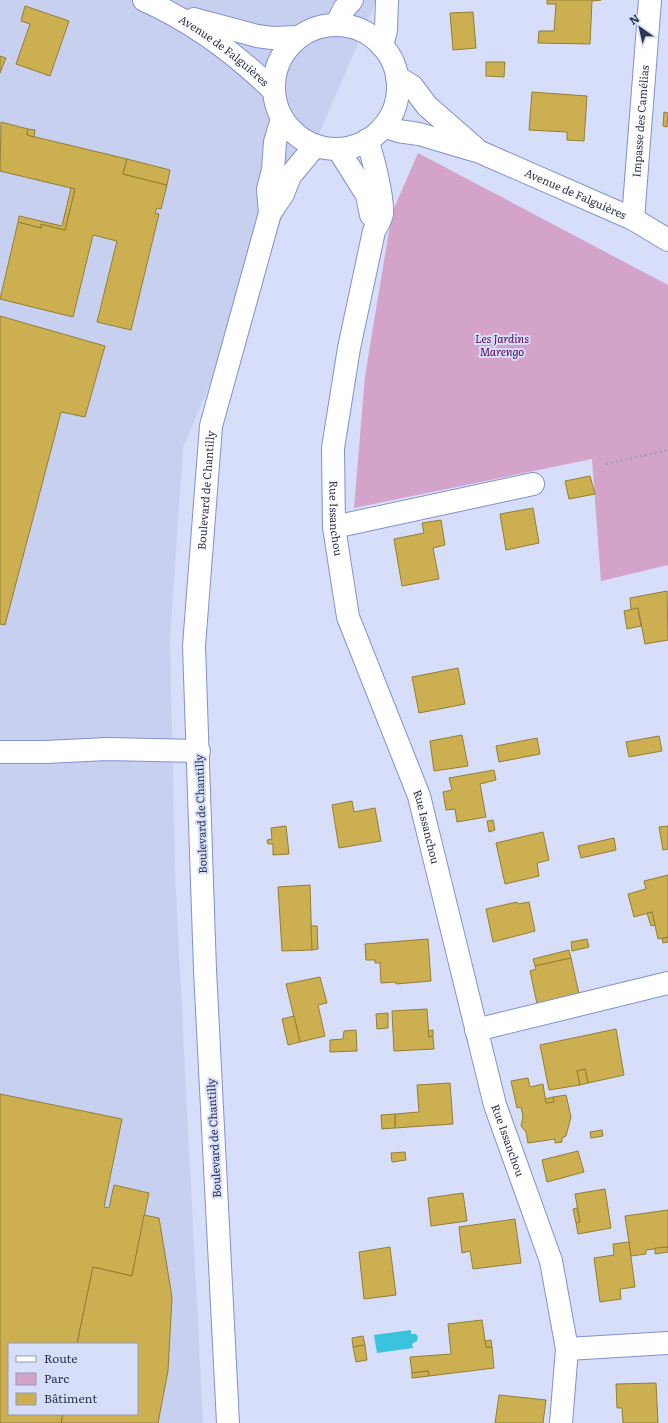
<svg xmlns="http://www.w3.org/2000/svg" width="668" height="1423" font-family="Literata,serif">
  <style>
    .built { fill: #c8d0ef; fill-rule: evenodd }
    .green { fill: #d3a3ca }
    .water { fill: #3ac3dd }
    .building { fill: #cbaf51; stroke: #947e32 }
    .lines { fill: none; stroke-linecap: round; stroke-linejoin: round }
    .minor-casing { stroke: #8191d2; stroke-width: 24 }
    .path { stroke: #9aa1bd; stroke-width: 2.5; stroke-dasharray: 2 3; stroke-linecap: butt }
    .minor { stroke: #fff; stroke-width: 22 }
    .labels { text-anchor: middle; stroke-width: 4; stroke-linejoin: round; paint-order: stroke }
    .street-label { font-size: 11px; fill: #2f3550; stroke: #d6defa }
    .park-label { font-size: 11px; font-style: italic; fill: #5d0055; stroke: #d6defa }
  </style>
  <rect width="100%" height="100%" fill="#d6defa"/>
  <!-- built -->
  <path class="built" d="M0 0H377L183 447 170 639 175 874 203 1423H0ZM9 1344H137V1414H9Z"/>
  <!-- green -->
  <path class="green" d="M418 153 668 285V565L601 581 592 459 354 508 365 376 392 213Z"/>
  <!-- water -->
  <path class="water" d="M411 1330V1334H416L418 1337 417 1341 412 1344 413 1348 377 1353 374 1335Z"/>
  <!-- building -->
  <g class="building">
    <path d="M547 0H601L592 1 590 44 538 43 539 31H554L556 4H547Z"/>
    <path d="M25 6 69 21 50 76 16 64 30 24 21 21Z"/>
    <path d="M473 12 476 48 453 50 450 13Z"/>
    <path d="M0 56 6 58 0 73Z"/>
    <path d="M486 62H505L504 77 486 76Z"/>
    <path d="M532 92 587 96 584 141 567 140V132L529 130Z"/>
    <path d="M664 112 668 113 667 127 663 126Z"/>
    <path d="M1 122 28 129 27 135 127 159 123 174 167 185 161 209 157 208 155 213 159 214 131 330 97 322 117 241 93 235 73 317 0 299 18 222 41 228V224L65 230 75 189 0 171Z"/>
    <path d="M28 129 35 130 34 137 27 135Z"/>
    <path d="M127 159 170 170 167 185 123 174Z"/>
    <path d="M71 188 75 189 65 230 41 224V228L18 222 19 216 62 226Z"/>
    <path d="M0 316 105 346 85 417 61 412 5 625 0 624Z"/>
    <path d="M590 476 595 494 569 499 565 481Z"/>
    <path d="M533 508 539 543 506 550 500 514Z"/>
    <path d="M441 520 445 545 433 548 439 579 402 586 394 539 424 533 422 523Z"/>
    <path d="M667 591 668 640 645 644 638 608 631 610 630 598Z"/>
    <path d="M638 608 641 626 627 629 624 611Z"/>
    <path d="M458 668 465 704 419 713 412 677Z"/>
    <path d="M462 735 468 766 434 771 430 741Z"/>
    <path d="M659 736 662 751 629 757 626 742Z"/>
    <path d="M537 738 540 754 499 762 496 746Z"/>
    <path d="M494 770 496 780 480 784 486 817 457 822 455 809 446 810 443 792 452 790 449 778Z"/>
    <path d="M352 801 354 812 375 808 381 841 339 848 332 805Z"/>
    <path d="M493 820 495 830 489 832 487 821Z"/>
    <path d="M286 826 289 854 273 855V844H268L267 840 272 839 271 828Z"/>
    <path d="M668 826V849L663 850 659 827Z"/>
    <path d="M543 832 549 860 537 863 539 876 505 884 496 843Z"/>
    <path d="M614 838 616 850 581 858 578 846Z"/>
    <path d="M668 875V937L658 939 652 912 634 917 628 894 646 889 644 881Z"/>
    <path d="M310 885 312 950 282 951 278 887Z"/>
    <path d="M517 902 518 904 529 902 535 931 493 942 486 909Z"/>
    <path d="M652 912 655 925 651 926 647 913Z"/>
    <path d="M311 926H317L318 949 312 950Z"/>
    <path d="M668 937V942L663 943 662 939Z"/>
    <path d="M428 939 431 981 396 984V982L381 983 380 963H375V960H366L365 944Z"/>
    <path d="M587 939 589 947 572 951 571 942Z"/>
    <path d="M569 950 571 958 535 966 533 959Z"/>
    <path d="M571 958 579 994 537 1004 530 971 536 969 535 966Z"/>
    <path d="M320 977 327 1003 318 1005 325 1036 300 1042 286 984Z"/>
    <path d="M427 1009 429 1037 433 1036 434 1049 394 1051 392 1011Z"/>
    <path d="M388 1013V1028L377 1029 376 1014Z"/>
    <path d="M294 1016 300 1042 288 1045 282 1019Z"/>
    <path d="M616 1029 624 1075 588 1083 585 1069 577 1071 580 1085 549 1090 540 1045Z"/>
    <path d="M356 1030 357 1051 330 1052V1040L343 1039 344 1031Z"/>
    <path d="M433 1030V1036L429 1037 428 1031Z"/>
    <path d="M585 1069 588 1083 580 1085 577 1071Z"/>
    <path d="M528 1078 530 1087 543 1084 546 1103 554 1102 553 1097 566 1095 571 1117 566 1136 562 1138V1142L555 1143V1139L528 1143 526 1132 521 1126 523 1117 521 1107 517 1108 511 1081Z"/>
    <path d="M450 1083 453 1124 395 1128V1114L419 1112 417 1085Z"/>
    <path d="M0 1094 122 1119 104 1207 109 1208 114 1185 149 1193 132 1276 93 1267 77 1344H9V1414H63L61 1423H0Z"/>
    <path d="M553 1097 554 1102 546 1103 545 1099Z"/>
    <path d="M395 1114V1128L382 1129 381 1115Z"/>
    <path d="M602 1130 603 1136 591 1138 590 1132Z"/>
    <path d="M578 1151 584 1172 547 1182 542 1160Z"/>
    <path d="M405 1152 406 1160 392 1162 391 1153Z"/>
    <path d="M605 1189 611 1228 578 1234 576 1223 580 1222 575 1194Z"/>
    <path d="M463 1193 467 1221 431 1226 428 1198Z"/>
    <path d="M577 1208 580 1222 576 1223 573 1209Z"/>
    <path d="M668 1210V1247L646 1250V1254L631 1256 625 1216Z"/>
    <path d="M144 1215 159 1218 172 1297 168 1371 158 1423H61L63 1414H137V1344H77L93 1267 132 1276Z"/>
    <path d="M515 1219 521 1263 473 1269 470 1251 462 1253 459 1227Z"/>
    <path d="M629 1242 635 1287 620 1289 621 1299 600 1302 594 1258 614 1255 613 1244Z"/>
    <path d="M390 1247 396 1295 364 1299 359 1252Z"/>
    <path d="M668 1247V1252L655 1254V1248Z"/>
    <path d="M482 1320 486 1347H492L494 1368 429 1376 428 1371 412 1373 410 1357 451 1354 448 1324Z"/>
    <path d="M363 1336 365 1345 353 1347 352 1338Z"/>
    <path d="M491 1340 492 1347H486L485 1341Z"/>
    <path d="M365 1345 367 1360 356 1362 353 1347Z"/>
    <path d="M428 1371 429 1376 412 1378V1373Z"/>
    <path d="M656 1383 658 1423H623L622 1408H617L616 1384Z"/>
    <path d="M499 1395 546 1400 543 1423H495Z"/>
  </g>
  <g class="lines">
    <!-- minor casing -->
    <g class="minor-casing">
      <g id="minor">
        <path id="s1" d="M144 0C193 22 235 53 273 90"/>
        <path d="M194 19 257 36 272 38 298 37"/>
        <path d="M336 25 344 9 352 0"/>
        <circle cx="336" cy="87" r="62"/>
        <path d="M382 46 386 30 387 0"/>
        <path d="M397 77 412 86 427 106 474 147"/>
        <path id="s2" d="M384 126 398 131 419 134 480 152 633 219 668 240"/>
        <path id="s3" d="M367 140C373 157 383 196 382 214 381 219 377 226 374 231L349 348 333 448 334 527 348 617 419 796 495 1105 551 1261 567 1349 561 1423"/>
        <path d="M338 149 367 195 371 215"/>
        <path d="M270 213 268 189 273 170 275 142 282 119"/>
        <path id="s4" d="M633 219 650 0"/>
        <path d="M334 527 533 484"/>
        <path d="M0 752H46L107 749 199 751"/>
        <path d="M476 1030 668 983"/>
        <path d="M567 1349 668 1343"/>
        <path id="s5" d="M228 1423 205 970 194 646 211 426 270 213 283 194 290 176 315 146"/>
      </g>
    </g>
    <!-- path -->
    <path class="path" d="M606 464 668 450"/>
    <!-- minor -->
    <use href="#minor" class="minor"/>
  </g>
  <g class="labels">
    <!-- street labels -->
    <g class="street-label">
      <text dy="4" stroke="none"><textPath href="#s1" startOffset="95">Avenue de Falguières</textPath></text>
      <text dy="4" stroke="none"><textPath href="#s4" startOffset="98">Impasse des Camélias</textPath></text>
      <text dy="4" stroke="none"><textPath href="#s2" startOffset="204">Avenue de Falguières</textPath></text>
      <text dy="4" stroke="none"><textPath href="#s5" startOffset="934">Boulevard de Chantilly</textPath></text>
      <text dy="4" stroke="none"><textPath href="#s3" startOffset="386">Rue Issanchou</textPath></text>
      <text transform="translate(201 814) rotate(-92)" y="4">Boulevard de Chantilly</text>
      <text dy="4" stroke="none"><textPath href="#s3" startOffset="710">Rue Issanchou</textPath></text>
      <text transform="translate(214 1138) rotate(-93)" y="4">Boulevard de Chantilly</text>
      <text dy="4" stroke="none"><textPath href="#s3" startOffset="1034">Rue Issanchou</textPath></text>
    </g>
    <!-- park labels -->
    <g class="park-label">
      <text x="502" y="343">Les Jardins<tspan x="502" dy="13">Marengo</tspan></text>
    </g>
  </g>
  <!-- legend -->
  <rect x="8" y="1343" width="130" height="72" fill="#d6defa" stroke="#939ab6"/>
  <rect x="16" y="1356" width="20" height="6" fill="#ffffff" stroke="#939ab6"/>
  <text x="44" y="1363" font-size="12" fill="#2f3550">Route</text>
  <rect x="16" y="1373" width="20" height="12" fill="#d3a3ca" stroke="#939ab6"/>
  <text x="44" y="1383" font-size="12" fill="#2f3550">Parc</text>
  <rect x="16" y="1393" width="20" height="12" fill="#cbaf51" stroke="#939ab6"/>
  <text x="44" y="1403" font-size="12" fill="#2f3550">Bâtiment</text>
  <!-- north arrow -->
  <g transform="translate(640 28) rotate(326)" stroke="#d6defa" stroke-width="3" paint-order="stroke">
  <path d="M0-3L7 15L0 10L-7 15Z" fill="#2f3550"/>
  <text y="-6" font-size="11" font-weight="bold" text-anchor="middle" fill="#2f3550">N</text>
  </g>
</svg>
